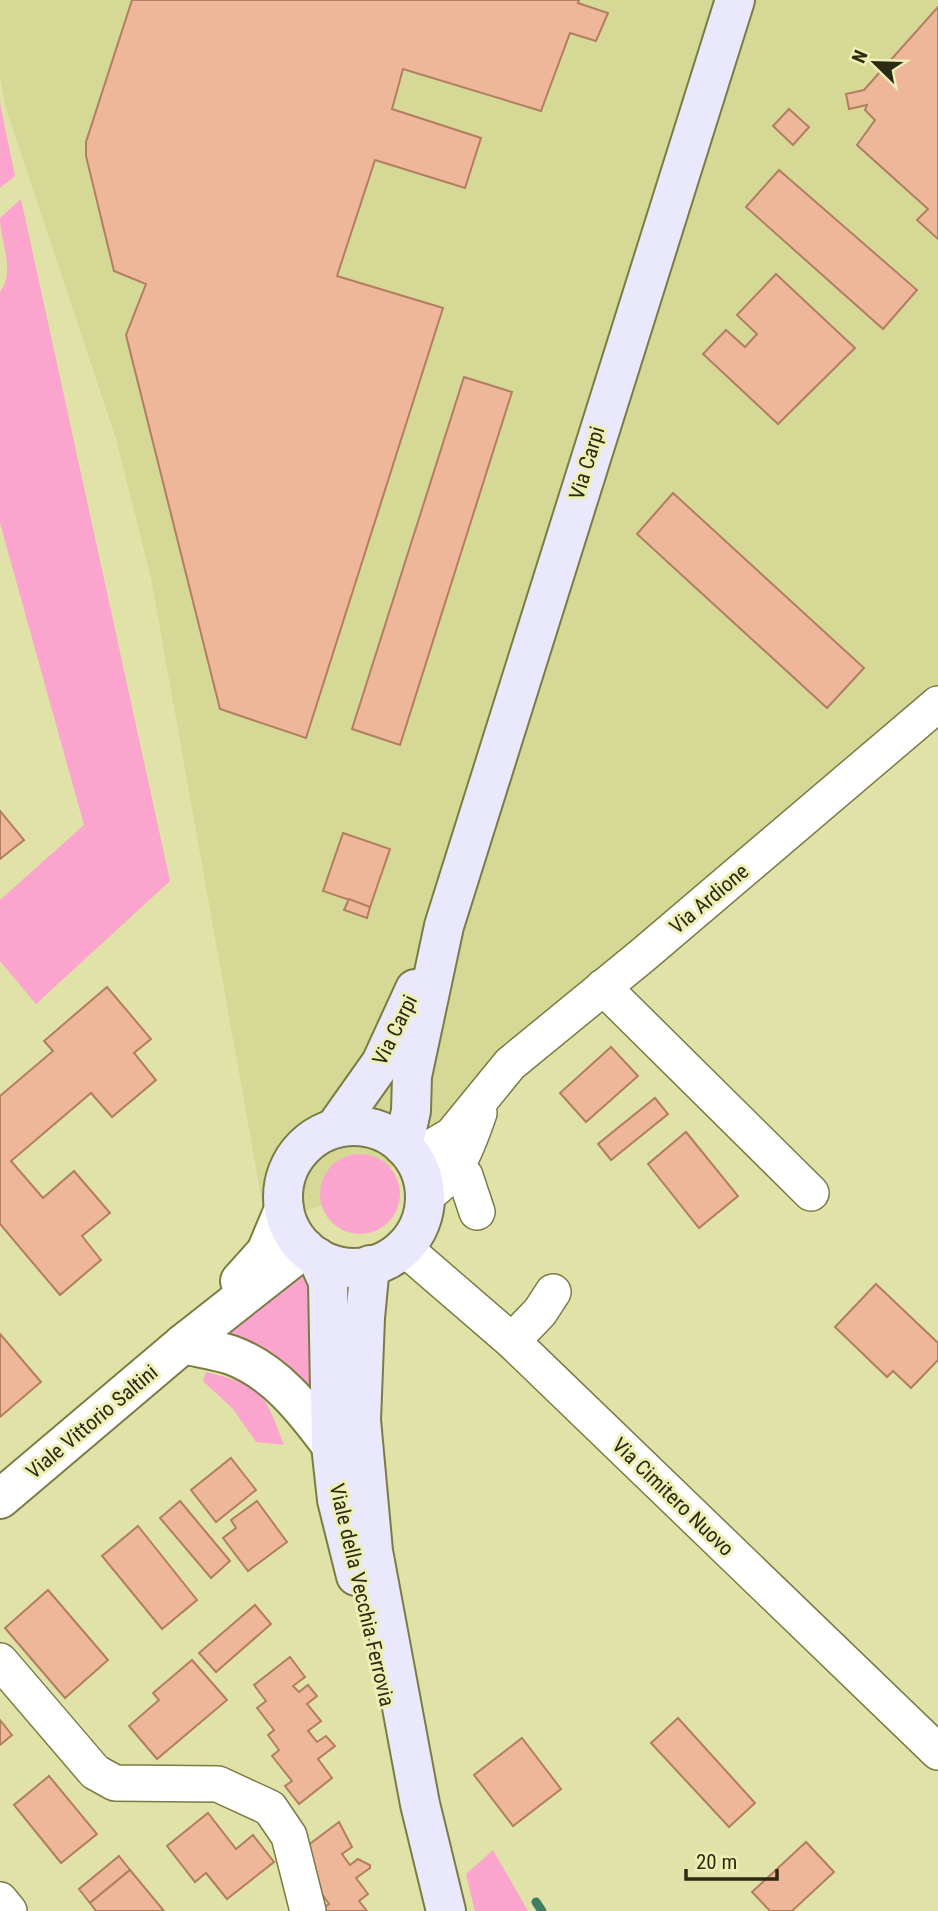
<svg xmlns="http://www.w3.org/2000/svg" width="938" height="1911" font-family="'Roboto Condensed',sans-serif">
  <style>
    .built { fill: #d6d896 }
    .green { fill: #faa4ce }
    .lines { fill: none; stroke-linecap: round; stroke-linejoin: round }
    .stream { stroke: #3f7e62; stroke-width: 9 }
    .building { fill: #eeb799; stroke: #b27e62; stroke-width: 2 }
    .minor-casing { stroke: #7b7c45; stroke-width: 38 }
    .tertiary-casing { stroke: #7b7c45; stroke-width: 42 }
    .secondary-casing { stroke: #7b7c45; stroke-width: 42 }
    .minor { stroke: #fff; stroke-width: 35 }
    .tertiary { stroke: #fff; stroke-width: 38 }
    .secondary { stroke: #eae8fc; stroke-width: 38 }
    .labels { text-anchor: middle; stroke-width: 6; stroke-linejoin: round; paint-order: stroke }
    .street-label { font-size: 21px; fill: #2b2b14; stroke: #edefb4 }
  </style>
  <rect width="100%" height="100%" fill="#e0e2a7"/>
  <!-- built -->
  <path class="built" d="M0 0H938V717L609 994 360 1193 266 1224 151 578 116 439 6 108 0 78Z"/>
  <!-- green -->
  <g class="green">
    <path d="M0 103 15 176 0 188Z"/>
    <path d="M21 199 170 881 36 1004 0 961V900L84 825 0 523V292C16 271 0 242 0 218Z"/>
    <circle cx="360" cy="1194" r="40"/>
    <path d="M302 1271 315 1290 316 1399C285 1354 267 1345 213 1341Z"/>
    <path d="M206 1372C263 1386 264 1392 284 1445L256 1442 233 1409 203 1381Z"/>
    <path d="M493 1850 528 1911H475L466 1874Z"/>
  </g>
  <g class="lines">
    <!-- stream -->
    <path class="stream" d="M536 1902 542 1911"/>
  </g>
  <!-- building -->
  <g class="building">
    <path d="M132 0H579L578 3 608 13 596 41 570 33 541 111 403 69 392 109 481 138 465 188 375 160 337 276 443 308 306 738 220 709 126 335 146 284 114 271 86 156V142Z"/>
    <path d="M938 7V239L917 220 928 209 857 145 875 120 865 110 867 105 849 109 846 94 864 90Z"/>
    <path d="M789 109 809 127 793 145 773 126Z"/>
    <path d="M779 170 917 290 883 329 746 207Z"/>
    <path d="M776 274 855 348 778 424 703 354 726 330 745 347 757 334 737 315Z"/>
    <path d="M464 377 512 392 400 745 352 729Z"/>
    <path d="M673 493 864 668 827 708 637 534Z"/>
    <path d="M0 811 24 840 0 859Z"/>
    <path d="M343 833 390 849 370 907 323 891Z"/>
    <path d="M349 899 370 907 367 918 344 910Z"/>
    <path d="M107 987 151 1039 134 1053 156 1080 112 1117 91 1093 11 1161 43 1198 74 1171 110 1213 82 1236 101 1260 60 1295 0 1224V1096L53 1051 44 1041Z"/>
    <path d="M611 1047 638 1076 586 1122 560 1093Z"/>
    <path d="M655 1098 668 1114 611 1160 598 1144Z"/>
    <path d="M686 1132 738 1196 699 1228 648 1164Z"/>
    <path d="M876 1284 938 1343V1360L911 1388 893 1371 887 1377 835 1327Z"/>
    <path d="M0 1334 41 1382 0 1417Z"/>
    <path d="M231 1458 256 1490 216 1522 191 1490Z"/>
    <path d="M180 1501 230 1561 211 1578 160 1518Z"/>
    <path d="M257 1501 287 1542 248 1571 223 1538 236 1528 231 1520Z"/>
    <path d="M138 1526 197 1600 162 1629 102 1556Z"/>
    <path d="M48 1590 108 1660 65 1698 5 1628Z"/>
    <path d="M255 1605 271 1624 216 1672 199 1653Z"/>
    <path d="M290 1657 305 1677 293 1686 299 1692 308 1685 317 1696 307 1704 321 1721 308 1731 317 1742 326 1736 335 1746 318 1759 332 1778 299 1804 285 1786 292 1781 272 1756 279 1750 268 1735 274 1730 257 1708 266 1701 254 1685Z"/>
    <path d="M192 1660 227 1700 157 1759 129 1726 159 1700 153 1693Z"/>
    <path d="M678 1718 755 1803 729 1827 651 1743Z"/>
    <path d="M0 1720 12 1735 0 1745Z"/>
    <path d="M522 1738 561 1789 513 1826 474 1775Z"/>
    <path d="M49 1776 97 1834 61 1863 14 1805Z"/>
    <path d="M208 1813 236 1849 253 1835 274 1862 227 1899 206 1873 195 1882 167 1846Z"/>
    <path d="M339 1822 352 1847 342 1854 350 1865 358 1859 370 1865V1868L356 1878 368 1894 359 1901 367 1911H326L323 1908 329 1904 310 1878 299 1852Z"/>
    <path d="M806 1842 834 1872 792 1911H770L752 1892Z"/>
    <path d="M119 1856 130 1870 90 1903 79 1889Z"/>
    <path d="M130 1870 164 1911H96L90 1903Z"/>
  </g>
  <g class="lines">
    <!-- minor casing -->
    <g class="minor-casing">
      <g id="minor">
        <path d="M603 987 811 1193"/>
        <path d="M413 1158 452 1135 510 1064 643 955 938 704"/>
        <path d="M452 1172 465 1176 477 1212"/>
        <path d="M425 1196C458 1175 466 1150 479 1113"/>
        <path d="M403 1247 512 1341 938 1752"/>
        <path d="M512 1341 540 1312 553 1292"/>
        <path d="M0 1661 95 1772 115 1783 218 1784 270 1808 289 1836 308 1911"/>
        <path d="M0 1900 9 1911"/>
      </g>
    </g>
    <!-- tertiary casing -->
    <g class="tertiary-casing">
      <g id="tertiary">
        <path d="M240 1281 266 1252 284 1209"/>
        <path d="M183 1344C199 1348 216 1350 231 1355 275 1371 304 1409 331 1445"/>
        <path d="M0 1499 183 1344 305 1248"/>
      </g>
    </g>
    <!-- secondary casing -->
    <g class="secondary-casing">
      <g id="secondary">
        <circle cx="354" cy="1197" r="71"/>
        <path d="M335 1128 381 1063 415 989"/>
        <path d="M403 1146 411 1111 412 1076 444 926 735 0"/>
        <path d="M317 1257 328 1282 331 1445 337 1500 356 1576"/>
        <path d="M370 1265 365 1318 361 1420 373 1551 420 1804 446 1911"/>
      </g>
    </g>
    <!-- minor -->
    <use href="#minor" class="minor"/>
    <!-- tertiary -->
    <use href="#tertiary" class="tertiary"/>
    <!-- secondary -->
    <use href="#secondary" class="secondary"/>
  </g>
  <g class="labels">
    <!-- street labels -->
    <g class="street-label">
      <text transform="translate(587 463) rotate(-73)" y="7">Via Carpi</text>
      <text transform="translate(709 899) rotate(-40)" y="7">Via Ardione</text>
      <text transform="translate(395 1030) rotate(-64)" y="7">Via Carpi</text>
      <text transform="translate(92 1422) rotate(-40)" y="7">Viale Vittorio Saltini</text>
      <text transform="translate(673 1497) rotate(44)" y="7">Via Cimitero Nuovo</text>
      <text transform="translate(362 1595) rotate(77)" y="7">Viale della Vecchia Ferrovia</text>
    </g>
  </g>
  <!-- north arrow -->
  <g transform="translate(875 63) rotate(293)" stroke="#edefb4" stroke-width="5" paint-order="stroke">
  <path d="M0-5L12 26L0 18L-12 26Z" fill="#2b2b14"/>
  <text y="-10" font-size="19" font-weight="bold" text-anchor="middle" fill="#2b2b14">N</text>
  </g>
  <!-- scale -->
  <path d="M686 1869v10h91v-10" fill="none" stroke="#2b2b14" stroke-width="3.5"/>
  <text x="696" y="1869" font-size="21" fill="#2b2b14" stroke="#edefb4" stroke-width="5" paint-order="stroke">20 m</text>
</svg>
